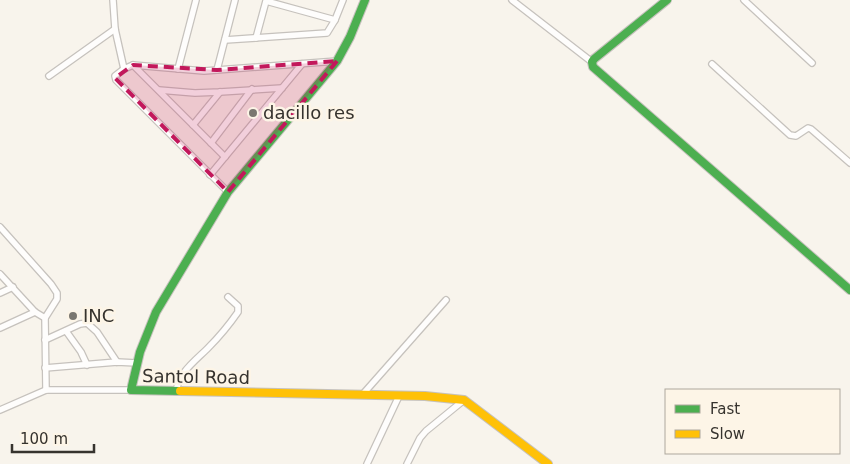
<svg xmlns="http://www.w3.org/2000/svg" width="850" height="464" font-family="'DejaVu Sans',sans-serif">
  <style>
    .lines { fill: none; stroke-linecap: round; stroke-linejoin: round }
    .street-casing { stroke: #c6c2bd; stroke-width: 8 }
    .fast-casing { stroke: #c6c2bd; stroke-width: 10 }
    .slow-casing { stroke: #c6c2bd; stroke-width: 10 }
    .street { stroke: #fefdfc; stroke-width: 5.5 }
    .fast { stroke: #4caf50; stroke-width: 8 }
    .slow { stroke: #ffc107; stroke-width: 8 }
    .marked { fill: #c2185b; fill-opacity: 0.2; stroke: #c2185b; stroke-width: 4; stroke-dasharray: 10 6; stroke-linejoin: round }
    .poi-dot { fill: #7a7770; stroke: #fdf5e7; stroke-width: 2 }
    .labels { text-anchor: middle; stroke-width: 5; stroke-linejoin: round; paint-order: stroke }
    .poi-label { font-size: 18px; fill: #36332e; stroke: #fdf5e7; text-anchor: start }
    .street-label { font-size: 18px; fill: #36332e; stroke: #fdf5e7 }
  </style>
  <rect width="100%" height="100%" fill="#f8f4ec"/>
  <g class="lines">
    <!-- street casing -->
    <g class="street-casing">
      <g id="street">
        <path d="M113 0 115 29 124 69"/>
        <path d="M512 0 592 62"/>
        <path d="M744 0 812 63"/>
        <path d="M256 38 266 1 335 20"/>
        <path d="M225 40 327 33 335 20 343 0"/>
        <path d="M712 64 790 135 796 136 808 128 811 129 850 163"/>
        <path d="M133 65 225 157"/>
        <path d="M178 69 196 0"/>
        <path d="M217 70 235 0"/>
        <path d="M49 76 115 29"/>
        <path d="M159 90 195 93 220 92 282 88"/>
        <path d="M193 125 220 92"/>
        <path d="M211 143 252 89"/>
        <path d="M210 175 302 64"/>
        <path d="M228 192 116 80 115 76 124 69 133 65 204 71 337 61"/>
        <path d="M0 227 51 284 57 293V299L45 318 46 390"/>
        <path d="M0 274 35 312 45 318"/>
        <path d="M0 293 13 287"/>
        <path d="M0 328 35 312"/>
        <path d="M66 331 81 352 87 365"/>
        <path d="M45 340 80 324 87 323 97 332 117 362"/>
        <path d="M45 368 117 362 137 363"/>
        <path d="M176 392C179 372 194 362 208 348 219 337 229 325 238 312V306L228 297"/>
        <path d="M363 394 446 300"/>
        <path d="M0 410 46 390H131"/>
        <path d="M367 464 399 396"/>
        <path d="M407 464 420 438 426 431 464 400"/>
      </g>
    </g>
    <!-- fast casing -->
    <g class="fast-casing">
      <g id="fast">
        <path d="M667 0 594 59 592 62 593 67 850 290"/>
        <path d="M180 391 131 390 140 352 156 312 228 192 337 61 350 37 365 0"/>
      </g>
    </g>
    <!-- slow casing -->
    <g class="slow-casing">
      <path id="slow" d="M180 391 425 396 464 400 548 464"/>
    </g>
    <!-- street -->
    <use href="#street" class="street"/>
    <!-- fast -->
    <use href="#fast" class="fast"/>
    <!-- slow -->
    <use href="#slow" class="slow"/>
  </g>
  <!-- marked area -->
  <path class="marked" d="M337 61 228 192 115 78 133 65 217 70Z"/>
  <!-- markers -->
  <g class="poi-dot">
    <circle cx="253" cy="113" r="5"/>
    <circle cx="73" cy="316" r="5"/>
  </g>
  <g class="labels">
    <!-- poi labels -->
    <g class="poi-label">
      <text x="263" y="119">dacillo res</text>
      <text x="83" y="322">INC</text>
    </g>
    <!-- street labels -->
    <g class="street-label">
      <text transform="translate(196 377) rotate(1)" y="6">Santol Road</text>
    </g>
  </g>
  <!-- legend -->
  <rect x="665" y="389" width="175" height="65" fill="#fdf5e7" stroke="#ada79d"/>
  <rect x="675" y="405" width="25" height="8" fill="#4caf50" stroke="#ada79d"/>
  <text x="710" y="414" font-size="15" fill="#36332e">Fast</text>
  <rect x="675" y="430" width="25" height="8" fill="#ffc107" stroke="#ada79d"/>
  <text x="710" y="439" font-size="15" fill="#36332e">Slow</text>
  <!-- scale -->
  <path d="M12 444v8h82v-8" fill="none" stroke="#36332e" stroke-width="2.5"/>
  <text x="20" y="444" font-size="15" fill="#36332e" stroke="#fdf5e7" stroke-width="4" paint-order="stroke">100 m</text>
</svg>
